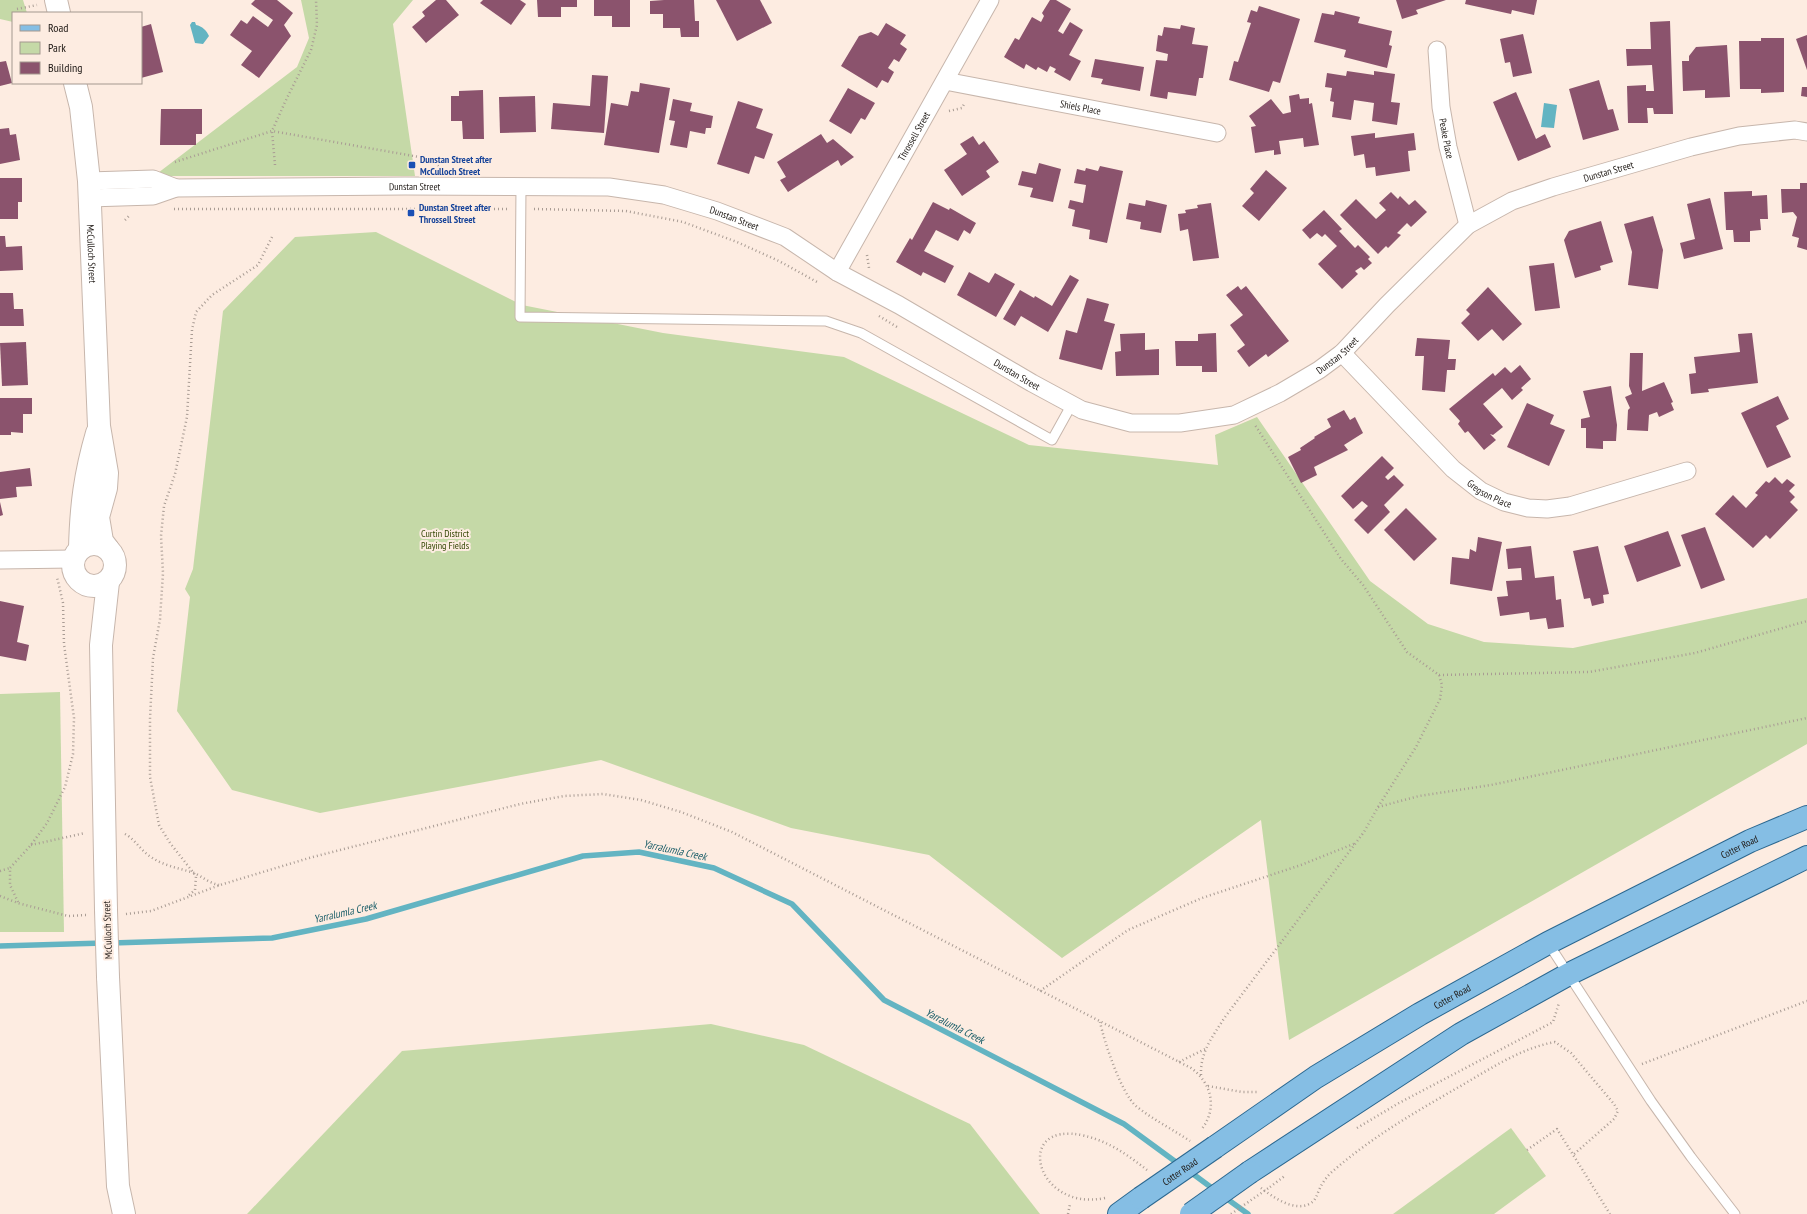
<svg xmlns="http://www.w3.org/2000/svg" width="1807" height="1214" font-family="'PT Sans Narrow',sans-serif">
  <style>
    .green { fill: #c5d9a7 }
    .water { fill: #63b4c2 }
    .lines { fill: none; stroke-linecap: round; stroke-linejoin: round }
    .stream { stroke: #63b4c2; stroke-width: 5.5 }
    .building { fill: #8b536d }
    .lane-casing { stroke: #c7b6ac; stroke-width: 11 }
    .street-casing { stroke: #c7b6ac; stroke-width: 19 }
    .secondary-casing { stroke: #c7b6ac; stroke-width: 24 }
    .primary-casing { stroke: #2c6890; stroke-width: 24 }
    .path { stroke: #a99c94; stroke-width: 2.5; stroke-dasharray: 1 3; stroke-linecap: butt }
    .lane { stroke: #fff; stroke-width: 9 }
    .street { stroke: #fff; stroke-width: 17 }
    .secondary { stroke: #fff; stroke-width: 22 }
    .primary { stroke: #85bee4; stroke-width: 22 }
    .secondary-bridge-casing { stroke: #c7b6ac; stroke-width: 24; stroke-linecap: butt }
    .primary-bridge-casing { stroke: #2c6890; stroke-width: 24; stroke-linecap: butt }
    .path-bridge { stroke: #a99c94; stroke-width: 2.5; stroke-dasharray: 1 3; stroke-linecap: butt }
    .secondary-bridge { stroke: #fff; stroke-width: 22 }
    .primary-bridge { stroke: #85bee4; stroke-width: 22 }
    .transit-dot { fill: #1a4fb4; stroke: #fdece1; stroke-width: 1.5 }
    .labels { text-anchor: middle; stroke-width: 4; stroke-linejoin: round; paint-order: stroke }
    .street-label { font-size: 10px; fill: #1f1915; stroke: #fdece1 }
    .transit-label { font-size: 10px; font-weight: bold; fill: #164399; stroke: #fdece1; text-anchor: start }
    .park-label { font-size: 10px; fill: #344705; stroke: #fdece1 }
    .water-label { font-size: 11px; font-style: italic; fill: #185c67; stroke: #fdece1 }
  </style>
  <rect width="100%" height="100%" fill="#fdece1"/>
  <!-- green -->
  <g class="green">
    <path d="M0 0H23L27 13H13V22L0 19Z"/>
    <path d="M301 0H413L393 24 415 176H154L297 67 309 38Z"/>
    <path d="M376 232 522 305 663 333 844 357 1029 445 1218 465 1215 435 1257 417 1370 581 1428 624 1484 642 1573 648 1807 598V744L1289 1040 1261 820 1062 958 929 855 791 828 601 760 320 813 232 790 177 711 190 597 185 589 193 569 223 311 295 237Z"/>
    <path d="M60 692 64 932H0V694Z"/>
    <path d="M711 1024 804 1045 970 1124 1040 1214H247L402 1051Z"/>
    <path d="M1511 1128 1546 1176 1494 1214H1393Z"/>
  </g>
  <!-- water -->
  <g class="water">
    <path d="M192 22H195L196 25C202 26 207 31 209 36L203 44 195 43 190 25Z"/>
    <path d="M1544 103 1557 105 1554 128 1541 127Z"/>
  </g>
  <g class="lines">
    <!-- stream -->
    <g class="stream">
      <path d="M112 943 272 938 366 919 583 856 639 852 714 868 792 904 884 1000 1124 1124 1180 1165"/>
      <path d="M0 946 104 943"/>
      <path d="M1189 1171 1216 1191"/>
      <path d="M1223 1196 1248 1214"/>
    </g>
  </g>
  <!-- building -->
  <g class="building">
    <path d="M255 0H277L293 13 284 25 291 36 259 78 241 65 252 51 230 35 241 20 247 24 253 16 268 27 273 20 251 4Z"/>
    <path d="M436 0H446L459 15 426 43 412 27 425 16 422 12Z"/>
    <path d="M483 0H520L526 4 511 25 480 3Z"/>
    <path d="M537 0H577V7H561V17H538Z"/>
    <path d="M594 0H630V27H612V16H594Z"/>
    <path d="M664 0H694L695 21H699V37H681L680 28H663V14H650V1Z"/>
    <path d="M716 0H760L772 23 737 41Z"/>
    <path d="M1050 0H1056L1071 9 1058 31 1063 34 1070 22 1083 30 1069 55 1081 61 1070 81 1054 72 1056 69 1050 66 1047 72 1038 67 1036 70 1026 64 1024 69 1004 57 1015 38 1019 40 1032 17 1041 22 1044 16 1042 13Z"/>
    <path d="M1396 0H1446L1416 10 1418 14 1402 19Z"/>
    <path d="M1466 0H1537L1534 15 1512 10 1511 14 1465 4Z"/>
    <path d="M1259 6 1300 19 1280 83 1273 81 1269 92 1229 80 1234 61 1238 62 1251 23 1247 22 1251 10 1257 12Z"/>
    <path d="M1335 11 1360 17 1358 23 1392 31 1389 45 1392 46 1387 68 1344 57 1346 50 1314 42 1322 13 1334 15Z"/>
    <path d="M1670 21 1673 114H1654L1653 108H1647L1648 123H1628L1627 86 1646 85V91H1654L1652 65 1627 66 1626 49H1651L1650 22Z"/>
    <path d="M886 23 906 35 900 44 907 49 899 62 894 59 888 68 894 72 888 83 882 80 877 88 841 66 859 36 871 32 878 36Z"/>
    <path d="M151 24 163 72 141 78V27Z"/>
    <path d="M1181 25 1195 28 1192 44 1208 46 1203 78H1199L1196 96 1168 92 1167 99 1150 96 1156 60 1167 61 1168 54 1156 51 1158 35 1162 36 1164 27 1180 29Z"/>
    <path d="M1523 34 1532 73 1513 77 1510 62 1505 63 1500 39Z"/>
    <path d="M1807 35V70L1796 39Z"/>
    <path d="M1761 38H1784V92L1761 93V89H1740L1739 41H1761Z"/>
    <path d="M1727 45 1730 97 1705 98V90L1683 91 1682 61H1689V56L1696 47Z"/>
    <path d="M1095 59 1144 67 1140 91 1101 84 1103 79 1091 77Z"/>
    <path d="M6 61 12 83 0 86V62Z"/>
    <path d="M1347 71 1374 75V71L1395 74 1391 102 1400 103 1397 125 1372 121 1374 103 1354 100 1351 120 1332 117 1334 102 1330 101 1332 88 1325 87 1327 73 1346 76Z"/>
    <path d="M592 75 608 76 604 133 551 129 553 103 590 106Z"/>
    <path d="M1599 80 1608 110 1613 109 1619 130 1583 140 1569 89Z"/>
    <path d="M640 83 670 88 659 153 604 145 611 103 628 106 631 91 639 92Z"/>
    <path d="M1802 87H1807V97L1801 96Z"/>
    <path d="M848 88 875 103 865 120 861 118 851 134 829 121Z"/>
    <path d="M483 90 484 139H463L462 121H451V96H459V91Z"/>
    <path d="M1516 92 1536 139 1545 134 1551 147 1518 161 1493 102Z"/>
    <path d="M1299 94 1300 99 1309 98V104L1312 103 1319 145 1304 147 1303 138 1279 141 1281 154 1274 155V150L1255 153 1251 127 1256 126 1249 116 1271 99 1283 114 1291 112 1289 96Z"/>
    <path d="M535 96 536 132 500 133 499 97Z"/>
    <path d="M673 99 692 103 690 111 713 116 711 128H706L705 134 690 131 687 148 670 145 675 121 669 120Z"/>
    <path d="M738 101 763 109 756 128 773 134 764 159 755 156 749 174 717 164Z"/>
    <path d="M161 109H202V134H196V145H160Z"/>
    <path d="M9 128 10 135 16 134 20 160 0 164V129Z"/>
    <path d="M1375 133V138L1414 133 1416 150 1408 151 1410 171 1376 176 1375 167 1366 168 1364 154 1354 156 1351 136Z"/>
    <path d="M821 134 827 143 833 139 854 157 841 166 838 160 788 192 780 180 786 177 777 162Z"/>
    <path d="M973 136 979 145 984 141 999 162 986 171 990 177 962 196 944 170 967 154 960 144Z"/>
    <path d="M1039 163 1061 169 1053 202 1030 197 1033 188 1018 185 1022 171 1036 174Z"/>
    <path d="M1100 166 1123 171 1107 243 1089 239 1090 230 1072 226 1075 210 1068 208 1070 200 1083 203 1086 185 1074 183 1077 169 1085 171 1086 168 1098 171Z"/>
    <path d="M1266 170 1287 188 1259 221 1242 206 1254 193 1250 189Z"/>
    <path d="M0 178H22V202H18V219H0Z"/>
    <path d="M1800 183H1807V250L1797 247 1799 238 1792 236 1797 217 1793 212 1782 213 1781 189H1800Z"/>
    <path d="M1752 191V196L1767 195 1768 219H1760L1761 230 1750 231V242H1734L1733 230H1726L1724 192Z"/>
    <path d="M1391 192 1398 199 1400 196 1409 205 1415 200 1427 212 1411 227 1407 223 1397 233 1401 235 1388 248 1386 246 1378 254 1340 215 1356 199 1376 219 1386 210 1379 203Z"/>
    <path d="M1710 198 1723 249 1684 259 1680 243 1695 239 1687 204Z"/>
    <path d="M1146 200 1167 205 1161 233 1140 229 1141 222 1126 219 1129 203 1145 206Z"/>
    <path d="M933 202 949 210 950 208 976 223 970 234 964 230 958 241 936 230 924 251 954 266 945 283 923 272 921 276 896 262 910 238 912 240Z"/>
    <path d="M1211 203 1219 258 1193 261 1188 229 1180 231 1178 214 1186 213 1185 210 1198 208 1197 205Z"/>
    <path d="M1324 210 1342 229 1339 231 1355 248 1358 245 1370 257 1368 259 1372 263 1364 270 1361 267 1355 271 1358 274 1342 289 1318 264 1337 246 1325 234 1322 237 1317 233 1310 239 1302 230Z"/>
    <path d="M1653 216 1663 250 1658 289 1628 285 1632 252 1624 224Z"/>
    <path d="M1601 221 1613 262 1600 266 1601 270 1575 278 1564 240 1569 231Z"/>
    <path d="M0 236H5L6 247 22 246 23 270 0 271Z"/>
    <path d="M1554 263 1560 308 1535 311 1529 266Z"/>
    <path d="M969 272 989 283 995 273 1015 284 996 317 957 295Z"/>
    <path d="M1070 275 1079 280 1048 332 1021 316 1015 326 1003 319 1020 290 1034 298 1035 296 1052 306Z"/>
    <path d="M1238 286 1241 290 1246 286 1289 341 1268 357 1266 354 1249 367 1237 351 1245 345 1230 325 1243 315 1226 295Z"/>
    <path d="M1488 287 1522 324 1503 341 1492 329 1478 341 1461 323 1470 314 1466 310Z"/>
    <path d="M0 293H13L14 309H23L24 326H0Z"/>
    <path d="M1087 298 1109 304 1104 321 1115 324 1102 370 1059 359 1066 330 1077 333Z"/>
    <path d="M1145 333V350L1159 349V375L1116 376 1115 352 1121 351 1120 334Z"/>
    <path d="M1216 333 1217 372H1202V366H1176L1175 341H1198V334Z"/>
    <path d="M1752 333 1758 383 1708 389 1709 392 1691 394 1689 374 1696 373 1694 357 1740 352 1738 334Z"/>
    <path d="M1417 338 1450 340 1448 359H1456L1455 370H1447L1445 392 1422 390 1424 356H1415Z"/>
    <path d="M26 342 28 385 2 386 0 343Z"/>
    <path d="M1630 353H1643L1642 391 1664 382 1673 402 1671 403 1674 410 1659 417 1657 412 1649 415 1648 431 1627 430 1628 410 1630 408 1625 397 1632 394 1629 386Z"/>
    <path d="M1520 365 1531 379 1521 388 1523 390 1512 400 1502 388 1483 404 1503 427 1493 435 1490 434 1496 440 1484 450 1468 431 1465 433 1458 424 1460 421 1449 409 1493 373 1495 376 1505 367 1511 373Z"/>
    <path d="M1611 386 1617 425 1616 441H1603V449L1586 448V428H1581V419L1590 417 1583 391Z"/>
    <path d="M1778 396 1789 419 1776 426 1791 457 1767 468 1741 413Z"/>
    <path d="M0 398H32V414H23V433L11 432V435H0Z"/>
    <path d="M1527 403 1554 415 1550 424 1565 430 1549 466 1507 447Z"/>
    <path d="M1344 410 1350 420 1355 417 1363 433 1344 445 1348 450 1314 467 1317 475 1301 483 1288 457 1301 450 1300 448 1315 438 1314 437 1331 427 1327 419Z"/>
    <path d="M1382 456 1394 468 1385 477 1388 480 1394 475 1404 485 1384 505 1390 512 1368 534 1354 520 1368 506 1362 501 1353 509 1341 496Z"/>
    <path d="M30 468 32 486 16 487 17 497 0 499V472Z"/>
    <path d="M1775 477 1782 484 1787 479 1795 485 1789 491 1795 497 1790 502 1798 510 1770 539 1766 535 1753 548 1715 514 1733 495 1746 508 1758 495 1755 493 1766 481 1769 483Z"/>
    <path d="M0 502 3 515 0 516Z"/>
    <path d="M1406 508 1437 539 1414 561 1384 530Z"/>
    <path d="M1705 527 1725 580 1701 589 1681 535Z"/>
    <path d="M1668 531 1681 566 1637 582 1624 546Z"/>
    <path d="M1478 537 1502 542 1492 591 1450 584 1452 557 1469 559 1470 549 1476 552Z"/>
    <path d="M1531 546 1535 578 1554 576 1556 600 1561 599 1564 627 1548 629 1546 618 1530 620 1529 612 1500 616 1497 597 1508 596 1506 581 1522 580 1521 568 1508 569 1506 549Z"/>
    <path d="M1598 546 1609 594 1603 595 1604 603 1592 606 1590 598 1584 599 1573 551Z"/>
    <path d="M0 601 24 606 17 642 29 645 26 661 0 656Z"/>
  </g>
  <g class="lines">
    <!-- lane casing -->
    <g class="lane-casing">
      <g id="lane">
        <path d="M521 186 520 317 826 321 861 333 1052 440 1072 404"/>
        <path d="M1548 943 1651 1101 1691 1157 1735 1214"/>
      </g>
    </g>
    <!-- street casing -->
    <g class="street-casing">
      <g id="street">
        <path id="s1" d="M1437 50 1441 107 1448 147 1468 225"/>
        <path id="s2" d="M945 81 1217 133"/>
        <path d="M89 181 153 179 176 188"/>
        <path id="s3" d="M89 198 153 196 176 188 405 186 609 187 664 195 717 211 785 237 837 272 899 305 1032 383 1082 410 1131 423H1180L1234 415 1280 393 1319 370 1342 353 1387 305 1468 225 1512 201 1553 187 1691 147 1739 136 1795 130 1807 132"/>
        <path id="s4" d="M837 272 990 0"/>
        <path id="s5" d="M1342 353 1453 469 1481 491 1504 502 1528 508 1547 509 1570 506 1687 471"/>
        <path d="M0 560 73 559"/>
      </g>
    </g>
    <!-- secondary casing -->
    <g class="secondary-casing">
      <g id="secondary">
        <path d="M56 0 59 13"/>
        <path id="s6" d="M75 83 81 107 89 181 99 426 107 473 106 488 98 517 102 541 108 549"/>
        <circle cx="94" cy="565" r="21"/>
        <path d="M80 549C81 506 85 474 97 433"/>
        <path d="M106 910 101 645 108 582"/>
        <path d="M108 977 118 1186 124 1214"/>
      </g>
    </g>
    <!-- primary casing -->
    <g class="primary-casing">
      <g id="primary">
        <path id="s7" d="M1215 1147 1316 1077 1420 1014 1548 943 1750 841 1807 817"/>
        <path d="M1250 1172 1461 1034 1569 974 1807 857"/>
        <path d="M1119 1214 1141 1198"/>
      </g>
    </g>
    <!-- path -->
    <g class="path">
      <path d="M17 9 37 5"/>
      <path d="M949 111 962 108 964 104"/>
      <path d="M175 162 272 131 425 158 443 168"/>
      <path d="M275 165 272 131 286 100 311 50 317 25 316 0"/>
      <path d="M174 209H507"/>
      <path d="M534 209 626 211 683 222 737 242 779 261 817 282"/>
      <path d="M125 220 130 215"/>
      <path d="M867 255 869 268"/>
      <path d="M879 316 897 327"/>
      <path d="M1439 675 1589 672 1695 653 1807 621"/>
      <path d="M1378 807 1419 796 1491 785 1807 718"/>
      <path d="M125 834C135 839 141 851 151 857 164 866 179 868 194 873 203 877 209 883 219 885"/>
      <path d="M31 845 85 833"/>
      <path d="M0 871 10 868"/>
      <path d="M189 895 195 890 196 876 170 843 159 825 150 777V719L153 658 160 619 163 573 161 536 164 506 175 474 187 417 192 330 196 312 212 295 258 265 273 235"/>
      <path d="M0 896 18 903 68 916 87 915"/>
      <path d="M18 902 10 885V868L31 845 47 823 65 787 73 754 74 718 64 644 63 603 57 577"/>
      <path d="M126 914 151 911 220 885 309 858 520 804 564 796 603 794 641 800 681 812 732 832 1191 1068C1212 1083 1218 1109 1201 1130"/>
      <path d="M1040 991 1128 930 1202 898 1301 865 1356 843"/>
      <path d="M1100 1022C1104 1041 1121 1093 1136 1106 1152 1119 1172 1129 1190 1141"/>
      <path d="M1179 1062 1205 1049"/>
      <path d="M1642 1064 1807 1001"/>
      <path d="M1201 1075C1200 1052 1213 1036 1225 1017L1364 832 1378 807 1416 747 1440 699 1442 685 1439 675 1407 652 1363 585 1341 559 1255 425"/>
      <path d="M1208 1086 1242 1092H1257"/>
      <path d="M1357 1128 1399 1103 1553 1022 1559 1003"/>
      <path d="M1527 1150 1557 1129 1610 1214"/>
      <path d="M1270 1187 1286 1175"/>
      <path d="M1261 1188C1273 1197 1295 1213 1311 1203 1316 1200 1317 1194 1320 1188 1322 1183 1328 1175 1333 1171 1373 1136 1419 1110 1464 1084 1493 1067 1522 1048 1555 1042L1571 1053 1614 1104 1618 1111 1614 1119 1573 1155"/>
      <path d="M1105 1198C1030 1214 1009 1105 1101 1141 1118 1148 1133 1159 1147 1170"/>
      <path d="M1068 1214 1070 1204"/>
    </g>
    <!-- lane -->
    <use href="#lane" class="lane"/>
    <!-- street -->
    <use href="#street" class="street"/>
    <!-- secondary -->
    <use href="#secondary" class="secondary"/>
    <!-- primary -->
    <use href="#primary" class="primary"/>
    <!-- secondary-bridge casing -->
    <g class="secondary-bridge-casing">
      <path id="secondary-bridge" d="M106 910 108 977"/>
    </g>
    <!-- primary-bridge casing -->
    <g class="primary-bridge-casing">
      <g id="primary-bridge">
        <path id="s8" d="M1141 1198 1215 1147"/>
        <path d="M1191 1214 1250 1172"/>
      </g>
    </g>
    <!-- path-bridge -->
    <path class="path-bridge" d="M1231 1214 1270 1187"/>
    <!-- secondary-bridge -->
    <use href="#secondary-bridge" class="secondary-bridge"/>
    <!-- primary-bridge -->
    <use href="#primary-bridge" class="primary-bridge"/>
  </g>
  <!-- markers -->
  <g class="transit-dot">
    <rect x="408" y="161" width="8" height="8" rx="2"/>
    <rect x="407" y="209" width="8" height="8" rx="2"/>
  </g>
  <g class="labels">
    <!-- street labels -->
    <g class="street-label">
      <text dy="4" stroke="none"><textPath href="#s2" startOffset="138">Shiels Place</textPath></text>
      <text dy="4" stroke="none"><textPath href="#s4" startOffset="156">Throssell Street</textPath></text>
      <text dy="4" stroke="none"><textPath href="#s1" startOffset="89">Peake Place</textPath></text>
      <text dy="4" stroke="none"><textPath href="#s3" startOffset="1659">Dunstan Street</textPath></text>
      <text dy="4" stroke="none"><textPath href="#s3" startOffset="327">Dunstan Street</textPath></text>
      <text dy="4" stroke="none"><textPath href="#s3" startOffset="651">Dunstan Street</textPath></text>
      <text dy="4" stroke="none"><textPath href="#s6" startOffset="172">McCulloch Street</textPath></text>
      <text dy="4" stroke="none"><textPath href="#s3" startOffset="1323">Dunstan Street</textPath></text>
      <text dy="4" stroke="none"><textPath href="#s3" startOffset="975">Dunstan Street</textPath></text>
      <text dy="4" stroke="none"><textPath href="#s5" startOffset="205">Gregson Place</textPath></text>
      <text dy="4" stroke="none"><textPath href="#s7" startOffset="605">Cotter Road</textPath></text>
      <text transform="translate(107 930) rotate(-92)" y="4">McCulloch Street</text>
      <text dy="4" stroke="none"><textPath href="#s7" startOffset="281">Cotter Road</textPath></text>
      <text dy="4" stroke="none"><textPath href="#s8" startOffset="47">Cotter Road</textPath></text>
    </g>
    <!-- transit labels -->
    <g class="transit-label">
      <text x="420" y="163">Dunstan Street after<tspan x="420" dy="12">McCulloch Street</tspan></text>
      <text x="419" y="211">Dunstan Street after<tspan x="419" dy="12">Throssell Street</tspan></text>
    </g>
    <!-- park labels -->
    <g class="park-label">
      <text x="445" y="537">Curtin District<tspan x="445" dy="12">Playing Fields</tspan></text>
    </g>
    <!-- water labels -->
    <g class="water-label">
      <text transform="translate(675 850) rotate(12)" y="4">Yarralumla Creek</text>
      <text transform="translate(345 912) rotate(-13)" y="4">Yarralumla Creek</text>
      <text transform="translate(955 1026) rotate(27)" y="4">Yarralumla Creek</text>
    </g>
  </g>
  <!-- legend -->
  <rect x="12" y="12" width="130" height="72" fill="#fdece1" stroke="#a4988f"/>
  <rect x="20" y="25" width="20" height="6" fill="#85bee4" stroke="#a4988f"/>
  <text x="48" y="32" font-size="12" fill="#1f1915">Road</text>
  <rect x="20" y="42" width="20" height="12" fill="#c5d9a7" stroke="#a4988f"/>
  <text x="48" y="52" font-size="12" fill="#1f1915">Park</text>
  <rect x="20" y="62" width="20" height="12" fill="#8b536d" stroke="#a4988f"/>
  <text x="48" y="72" font-size="12" fill="#1f1915">Building</text>
</svg>
